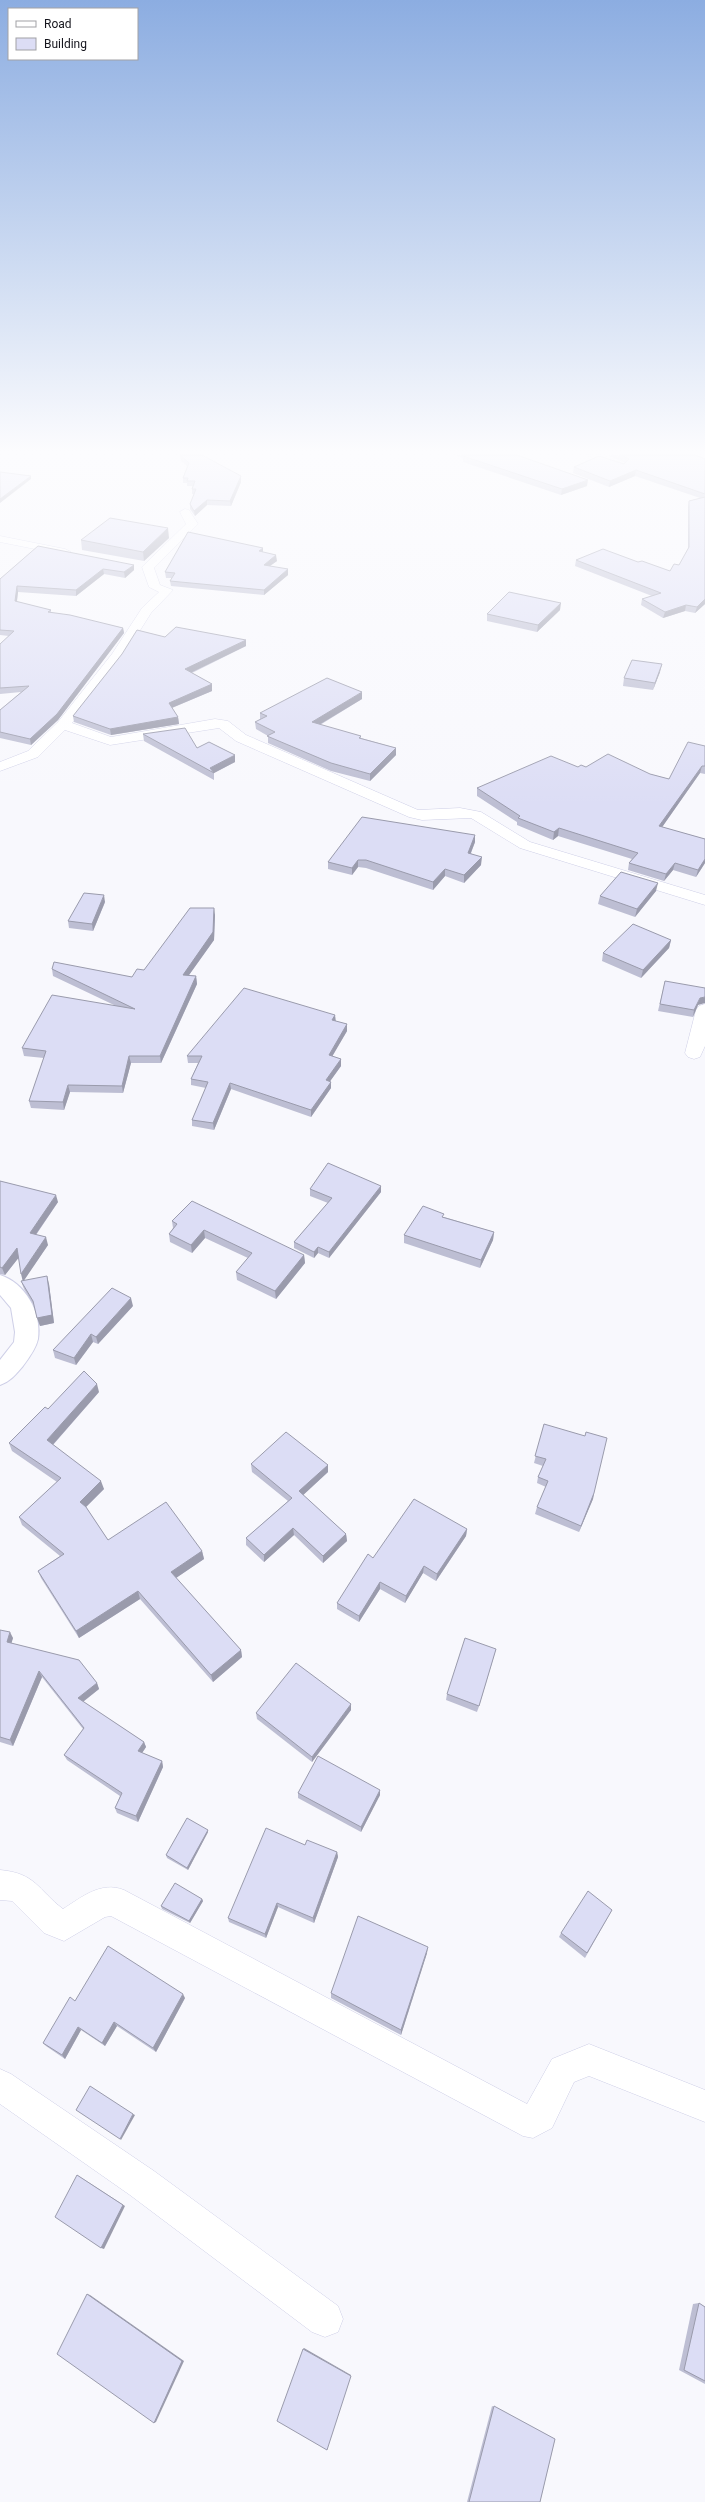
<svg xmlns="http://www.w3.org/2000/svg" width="705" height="2502" font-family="Roboto,sans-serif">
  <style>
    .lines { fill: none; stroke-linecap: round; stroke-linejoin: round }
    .minor-casing { stroke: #cecfe7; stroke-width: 1 }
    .tertiary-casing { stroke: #cecfe7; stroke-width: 2 }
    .minor { fill: #fff; fill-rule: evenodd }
    .tertiary { fill: #fff; fill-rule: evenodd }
    .wall { fill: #bdbed3 }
    .shaded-wall { fill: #9a9bac }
    .building { fill: #dcddf5; stroke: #9a9bac }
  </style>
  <rect width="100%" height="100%" fill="#f8f8fd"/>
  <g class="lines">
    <!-- minor casing -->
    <g class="minor-casing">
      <g id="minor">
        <path d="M586 455H602L627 465 622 468Z"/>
        <path d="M185 509 189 510 198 524 154 568 160 585 173 590 151 613 122 659 72 723 111 737 215 719 228 721 246 735 418 810 460 808 481 812 530 842 705 895V905L520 848 471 818 422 820 409 817 236 741 219 728 110 745 65 730 38 757 0 771V762L28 751 58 722 112 654 142 608 159 592 149 587 142 567 186 524 180 512Z"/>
        <path d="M0 536 65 549 71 552 65 555 0 542Z"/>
        <path d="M705 1004V1046L700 1057 694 1059 688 1057 685 1053 696 1010 699 1006Z"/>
        <path d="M0 1870C36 1873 38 1890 63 1909 82 1897 101 1881 124 1890L527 2104 552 2059 589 2044 705 2090V2122L589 2076 574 2082 552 2128 533 2138 523 2136 111 1916 105 1917 64 1941 44 1933 12 1901 0 1900Z"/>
        <path d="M0 2069 11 2074 154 2171 338 2306 343 2319 338 2332 325 2337 312 2332 130 2195 0 2104Z"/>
      </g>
    </g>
    <!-- tertiary casing -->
    <g class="tertiary-casing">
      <path id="tertiary" d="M0 1275C25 1283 42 1312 38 1339 36 1348 29 1358 23 1366 16 1374 11 1381 0 1385V1360L14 1342 15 1332 11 1308 0 1295Z"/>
    </g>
    <!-- minor -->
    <use href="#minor" class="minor"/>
    <!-- tertiary -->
    <use href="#tertiary" class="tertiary"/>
  </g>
  <!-- wall -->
  <g class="wall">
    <path d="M455 455H517L587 486 561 495 463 462V458Z"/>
    <path d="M609 455H695L705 459V604L695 613 685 611 663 618 641 605 642 599 652 596 575 566 576 560 638 562 670 571 679 565 688 549V507L689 501 700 498 635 476 609 487 573 473 574 467 624 464 625 463 609 456Z"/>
    <path d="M180 456 241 482 231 506 207 505 195 516 190 509V504L194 494H192V489L193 486H187V483H183V478L187 466 181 461Z"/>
    <path d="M169 538 144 561 82 550 81 540Z"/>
    <path d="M38 546 134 570 125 578 104 574 76 596 18 592 17 602 51 610V613L123 628 124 633 58 720 31 745 0 738V710L21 692 0 694V644L9 636 0 635V579Z"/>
    <path d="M263 548V552L277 561 270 566 288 575 264 595 171 586 170 581 172 578H166L165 572Z"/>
    <path d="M560 610 537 632 487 621V614Z"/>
    <path d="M165 637 246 640V646L192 673 212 684V691L172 708 178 717 179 724 111 735 74 722 73 716Z"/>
    <path d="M660 672 653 690 623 686 624 678Z"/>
    <path d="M362 699 320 725 361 736V738L396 748V755L370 781 331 771 268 743V736L256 729 255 722 260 719V713Z"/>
    <path d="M143 734 197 748 235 762 214 773V780L144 741Z"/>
    <path d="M705 746V774L700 773 662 827 705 839V863L696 877 673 870 664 881 628 870 629 863 632 859 558 836 553 840 517 825V822L477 796V788L578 767 650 774 669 779Z"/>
    <path d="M475 835V842L471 853 481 865 464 883 445 876 433 890 366 868 358 867 352 875 328 869V862Z"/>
    <path d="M656 891 635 917 598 904 600 896Z"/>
    <path d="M105 902 93 931 69 928 68 921Z"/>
    <path d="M215 915 214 940 189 975 196 976 197 984 161 1063H131L123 1093 70 1092 64 1110 31 1108 29 1101 44 1058 24 1056 22 1048 114 1005 53 976 52 969 132 977 144 970Z"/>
    <path d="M671 940 669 948 641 978 602 961 603 953Z"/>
    <path d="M665 981 698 1005 693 1017 658 1011Z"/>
    <path d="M335 1015V1021L347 1024V1031L332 1056 341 1059V1066L330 1081 331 1088 311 1117 231 1089 214 1130 192 1126V1120L206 1088 191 1085V1079L198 1063H188L187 1056Z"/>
    <path d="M0 1181 58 1202 36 1235 48 1245 23 1281 49 1284 54 1323 40 1326 35 1307 24 1289 21 1281H23L19 1257 5 1275 0 1274Z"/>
    <path d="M381 1186V1192L329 1258 318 1253 314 1258 294 1248V1242L328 1203 310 1196V1189Z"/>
    <path d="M444 1217 494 1232 493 1240 480 1268 404 1243V1235Z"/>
    <path d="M172 1221 304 1255 305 1263 276 1299 237 1280 236 1272 248 1258 205 1238 192 1253 170 1242 169 1234 173 1228Z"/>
    <path d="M133 1306 98 1344 93 1342 76 1365 55 1358 53 1350Z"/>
    <path d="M99 1392 53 1445 104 1489 86 1507 108 1540 202 1551 204 1559 176 1578 241 1650 242 1657 213 1682 140 1599 79 1638 41 1578 38 1571 60 1556 22 1525 19 1517 57 1482 12 1451 9 1443 48 1409Z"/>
    <path d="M544 1424 594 1493 593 1499 579 1532 535 1514 537 1507 546 1487 537 1483 538 1477 543 1466 534 1463Z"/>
    <path d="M251 1464 328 1465V1472L303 1495 346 1534 347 1541 323 1563 294 1535 264 1562 246 1545V1538L288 1501 252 1472Z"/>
    <path d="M467 1529 466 1536 436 1581 423 1573 405 1603 380 1589 359 1622 337 1609V1603L373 1558Z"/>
    <path d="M0 1630 13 1638 11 1643 97 1683 99 1689 83 1702 144 1742 146 1747 142 1753 162 1761 163 1767 138 1822 117 1813 115 1808 120 1796 67 1760 64 1755 83 1729 42 1677 13 1746 0 1742Z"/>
    <path d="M496 1649 494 1655 477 1712 446 1700 447 1694Z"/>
    <path d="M351 1710 312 1762 257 1719 256 1713Z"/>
    <path d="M298 1793 380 1795 361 1832 298 1798Z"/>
    <path d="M208 1832 188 1870 167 1858 166 1855Z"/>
    <path d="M305 1845 337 1852 338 1857 314 1923 278 1907 266 1938 229 1922 228 1918Z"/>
    <path d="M202 1899 203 1901 190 1923 162 1909 161 1906Z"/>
    <path d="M612 1910 585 1958 559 1937 561 1933Z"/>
    <path d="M427 1953 401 2035 331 1998V1993Z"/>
    <path d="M185 1998 156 2052 117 2026 105 2046 81 2030 65 2059 46 2046 43 2043 75 2001Z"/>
    <path d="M699 2303 705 2307V2384L679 2370 693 2304Z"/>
    <path d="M492 2406 555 2439 540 2502H467Z"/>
  </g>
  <!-- shaded-wall -->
  <g class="shaded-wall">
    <path d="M636 470 635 476 609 487 610 481Z"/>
    <path d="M31 476V479L0 503V499Z"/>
    <path d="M241 476V482L231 506 230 501Z"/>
    <path d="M588 480 587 486 561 495 562 489Z"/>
    <path d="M207 500V505L195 516 194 511Z"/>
    <path d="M168 528 169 538 144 561 143 552Z"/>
    <path d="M263 548V554L259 551Z"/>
    <path d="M276 555 277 561 264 570V565Z"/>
    <path d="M134 565V570L125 578 124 572Z"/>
    <path d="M103 569 104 574 76 596V590Z"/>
    <path d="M288 569V575L264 595V590Z"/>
    <path d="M17 586 18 592 16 607 15 601Z"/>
    <path d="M705 599V604L695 613 697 607Z"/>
    <path d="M561 603 560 610 537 632 538 625Z"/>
    <path d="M686 605 685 611 663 618 665 612Z"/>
    <path d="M123 628 124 633 58 720 31 745 30 739Z"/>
    <path d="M246 640V646L186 675 185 669Z"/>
    <path d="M662 664 660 672 653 690 655 683Z"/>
    <path d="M212 684V691L169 709V703Z"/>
    <path d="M362 692V699L312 729V722Z"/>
    <path d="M178 717 179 724 111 735 110 729Z"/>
    <path d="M396 748V755L370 781V774Z"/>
    <path d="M235 755V762L214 773 210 768Z"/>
    <path d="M702 766 700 773 658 833 659 826Z"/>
    <path d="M559 828 558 836 553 840 554 832Z"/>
    <path d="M475 835V842L468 860V853Z"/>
    <path d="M482 857 481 865 464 883V875Z"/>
    <path d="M705 859V863L696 877 698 870Z"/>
    <path d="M358 860V867L352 875V868Z"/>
    <path d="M675 863 673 870 664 881 666 874Z"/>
    <path d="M445 869V876L433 890V882Z"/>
    <path d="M658 883 656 891 635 917 637 909Z"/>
    <path d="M104 895 105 902 93 931 92 924Z"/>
    <path d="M214 908 215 915 214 940 184 982 183 975Z"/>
    <path d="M671 940 669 948 641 978 643 970Z"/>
    <path d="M196 976 197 984 161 1063 160 1056Z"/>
    <path d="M705 997V1003L698 1005 693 1017 694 1010 700 998Z"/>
    <path d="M335 1015 336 1022 332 1020Z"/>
    <path d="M347 1024V1031L329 1062V1055Z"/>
    <path d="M129 1056 131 1063 123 1093 122 1086Z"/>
    <path d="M341 1059V1066L326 1087V1080Z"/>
    <path d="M331 1082V1088L311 1117V1110Z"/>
    <path d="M230 1083 231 1089 214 1130 213 1123Z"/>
    <path d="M68 1085 70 1092 64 1110 63 1102Z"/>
    <path d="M381 1186V1192L329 1258V1252Z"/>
    <path d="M56 1195 58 1202 32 1240 30 1233Z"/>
    <path d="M204 1230 205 1238 192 1253 191 1245Z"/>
    <path d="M494 1232 493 1240 480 1268 481 1260Z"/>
    <path d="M46 1237 48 1245 23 1282 21 1274Z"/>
    <path d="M318 1247V1253L314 1258V1252Z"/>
    <path d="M17 1248 20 1256 5 1275 2 1268Z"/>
    <path d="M304 1255 305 1263 276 1299 275 1291Z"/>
    <path d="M47 1276 49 1284 54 1323 40 1326 37 1318Z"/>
    <path d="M131 1298 133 1306 98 1344 96 1337Z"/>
    <path d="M91 1334 93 1342 76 1365 74 1358Z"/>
    <path d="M97 1384 99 1392 49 1449 47 1440Z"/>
    <path d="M328 1465V1472L300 1498 299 1491Z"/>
    <path d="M101 1481 104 1489 83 1510 80 1502Z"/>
    <path d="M594 1493 593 1499 579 1532 581 1526Z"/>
    <path d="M293 1528 294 1535 264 1562V1555Z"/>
    <path d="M467 1529 466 1536 436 1581 437 1574Z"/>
    <path d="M346 1534 347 1541 323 1563V1556Z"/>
    <path d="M202 1551 204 1559 173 1580 171 1572Z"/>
    <path d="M424 1566 423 1573 405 1603 406 1596Z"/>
    <path d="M380 1582V1589L359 1622V1616Z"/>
    <path d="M138 1591 140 1599 79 1638 76 1631Z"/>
    <path d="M10 1632 13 1638 10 1648 7 1642Z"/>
    <path d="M496 1649 494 1655 477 1712 479 1706Z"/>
    <path d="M241 1650 242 1657 213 1682 211 1675Z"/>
    <path d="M39 1671 42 1677 13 1746 10 1740Z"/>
    <path d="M97 1683 99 1689 80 1704 78 1698Z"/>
    <path d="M351 1704V1710L312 1762V1757Z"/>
    <path d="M144 1742 146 1747 140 1756 138 1751Z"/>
    <path d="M162 1761 163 1767 138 1822 136 1816Z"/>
    <path d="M380 1790V1795L361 1832V1827Z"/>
    <path d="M208 1830V1832L188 1870 187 1868Z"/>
    <path d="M337 1852 338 1857 314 1923 313 1918Z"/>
    <path d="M202 1899 203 1901 190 1923 189 1921Z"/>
    <path d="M277 1903 278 1907 266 1938 265 1934Z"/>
    <path d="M428 1947 427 1953 401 2035V2030Z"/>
    <path d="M183 1994 185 1998 156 2052 153 2048Z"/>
    <path d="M114 2022 117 2026 105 2046 102 2043Z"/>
    <path d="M78 2027 81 2030 65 2059 62 2055Z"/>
    <path d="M133 2114 135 2115 121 2140 120 2139Z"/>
    <path d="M77 2175 125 2206 104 2249 101 2248Z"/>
    <path d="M87 2294 90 2295 184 2361 156 2422 154 2423Z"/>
    <path d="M304 2348 351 2375V2376L303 2349Z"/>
  </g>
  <!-- building -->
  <g class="building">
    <path d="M180 455H202L241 476 230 501 207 500 194 511 190 504 196 489H192L195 481H187L188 478H183L189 463Z"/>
    <path d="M463 455H517L588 480 562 489 463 456Z"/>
    <path d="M621 455H695L705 459V494L636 470 610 481 574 467 599 456 624 464 629 459Z"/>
    <path d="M0 472 31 476 0 499Z"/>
    <path d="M705 497V599L697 607 686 605 665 612 642 599 661 593 576 560 603 549 638 562 642 561 670 571 674 564 679 565 689 547V501Z"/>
    <path d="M110 518 168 528 143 552 81 540Z"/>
    <path d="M188 532 263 548 259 551 276 555 264 565 288 569 264 590 170 581 175 573 165 572Z"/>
    <path d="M38 546 134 565 124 572 103 569 76 590 17 586 15 601 51 610 48 612 70 615 123 628 57 714 30 739 0 732V710L29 686 0 688V644L14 631 0 630V579Z"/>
    <path d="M509 592 561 603 538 625 487 614Z"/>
    <path d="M176 627 246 640 185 669 212 684 169 703 178 717 110 729 73 716 122 654 137 630 165 637Z"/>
    <path d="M632 660 662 664 655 683 624 678Z"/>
    <path d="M327 678 362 692 312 722 361 736 359 738 396 748 370 774 331 763 267 736 275 732 255 722 267 716 260 713Z"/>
    <path d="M185 728 197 748 209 742 235 755 210 768 214 773 143 734Z"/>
    <path d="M688 742 705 746V766H702L659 826 705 839V859L698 870 675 863 666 874 629 863 638 853 559 828 554 832 518 818 520 816 477 788 551 756 578 767 581 765 586 767 608 754 650 774 669 779Z"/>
    <path d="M362 817 475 835 468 853 482 857 464 875 445 869 433 882 366 860H358L352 868 328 862Z"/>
    <path d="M621 872 658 883 637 909 600 896Z"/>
    <path d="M84 893 104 895 92 924 68 921Z"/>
    <path d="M190 908H214L213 932 183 975 196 976 160 1056H129L122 1086 68 1085 63 1102 29 1101 46 1051 22 1048 52 995 135 1009 52 969 54 962 132 977 137 969 144 970Z"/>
    <path d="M633 924 671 940 643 970 603 953Z"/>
    <path d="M665 981 705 988V997L700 998 694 1010 660 1004Z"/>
    <path d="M244 988 335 1015 332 1020 347 1024 329 1055 341 1059 326 1080 331 1082 311 1110 230 1083 213 1123 192 1120 208 1082 191 1079 202 1056H187Z"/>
    <path d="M328 1163 381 1186 329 1252 318 1247 314 1252 294 1242 332 1198 310 1189Z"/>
    <path d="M0 1181 56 1195 30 1233 46 1237 21 1274 17 1248 2 1268 0 1267Z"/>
    <path d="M192 1201 304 1255 275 1291 236 1272 252 1253 204 1230 191 1245 169 1234 177 1224 172 1221Z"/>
    <path d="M423 1206 444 1214 442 1217 494 1232 481 1260 404 1235Z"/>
    <path d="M47 1276 52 1315 37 1318 33 1301 21 1281Z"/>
    <path d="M112 1288 131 1298 96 1337 91 1334 74 1358 53 1350Z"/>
    <path d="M84 1371 97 1384 47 1440 101 1481 80 1502 86 1507 108 1540 166 1502 202 1551 171 1572 241 1650 211 1675 138 1591 76 1631 38 1571 64 1554 19 1517 61 1478 9 1443 45 1407 48 1409Z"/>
    <path d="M544 1424 585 1436 586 1432 607 1438 594 1493 581 1526 537 1507 548 1481 538 1477 546 1459 535 1456Z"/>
    <path d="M286 1432 328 1465 299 1491 346 1534 323 1556 293 1528 264 1555 246 1538 292 1498 251 1464Z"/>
    <path d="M414 1499 467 1529 437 1574 424 1566 406 1596 380 1582 359 1616 337 1603 368 1554 373 1558Z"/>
    <path d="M0 1630 10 1632 7 1642 79 1660 97 1683 78 1698 144 1742 138 1751 162 1761 136 1816 115 1808 122 1793 64 1755 84 1728 39 1671 10 1740 0 1737Z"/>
    <path d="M465 1638 496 1649 479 1706 447 1694Z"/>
    <path d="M296 1663 351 1704 312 1757 256 1713Z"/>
    <path d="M318 1756 380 1790 361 1827 298 1793Z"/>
    <path d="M187 1818 208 1830 187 1868 166 1855Z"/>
    <path d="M266 1828 305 1845 307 1840 337 1852 313 1918 277 1903 265 1934 228 1918Z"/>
    <path d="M175 1883 202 1899 189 1921 161 1906Z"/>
    <path d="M588 1891 612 1910 587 1953 561 1933Z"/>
    <path d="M358 1916 428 1947 401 2030 331 1993Z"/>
    <path d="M108 1946 183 1994 153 2048 114 2022 102 2043 78 2027 62 2055 43 2043 70 1997 75 2001Z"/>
    <path d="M90 2086 133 2114 120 2139 76 2110Z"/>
    <path d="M77 2175 123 2205 101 2248 55 2217Z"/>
    <path d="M87 2294 182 2361 154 2423 57 2354Z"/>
    <path d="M699 2303 705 2307V2381L684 2370Z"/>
    <path d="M303 2349 351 2376 327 2450 277 2421Z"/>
    <path d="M494 2406 555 2439 540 2502H469Z"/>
  </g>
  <!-- sky -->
  <linearGradient id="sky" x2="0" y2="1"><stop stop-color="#8cade1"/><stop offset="0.56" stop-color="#fcfcfe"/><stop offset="1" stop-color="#fcfcfe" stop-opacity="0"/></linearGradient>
  <rect width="705" height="806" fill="url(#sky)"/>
  <!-- legend -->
  <rect x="8" y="8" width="130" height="52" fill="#ffffff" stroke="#a1a1a5"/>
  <rect x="16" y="21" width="20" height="6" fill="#ffffff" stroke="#a1a1a5"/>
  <text x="44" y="28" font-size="12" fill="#15151d">Road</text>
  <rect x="16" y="38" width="20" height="12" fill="#dcddf5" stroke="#a1a1a5"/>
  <text x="44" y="48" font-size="12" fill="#15151d">Building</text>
</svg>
